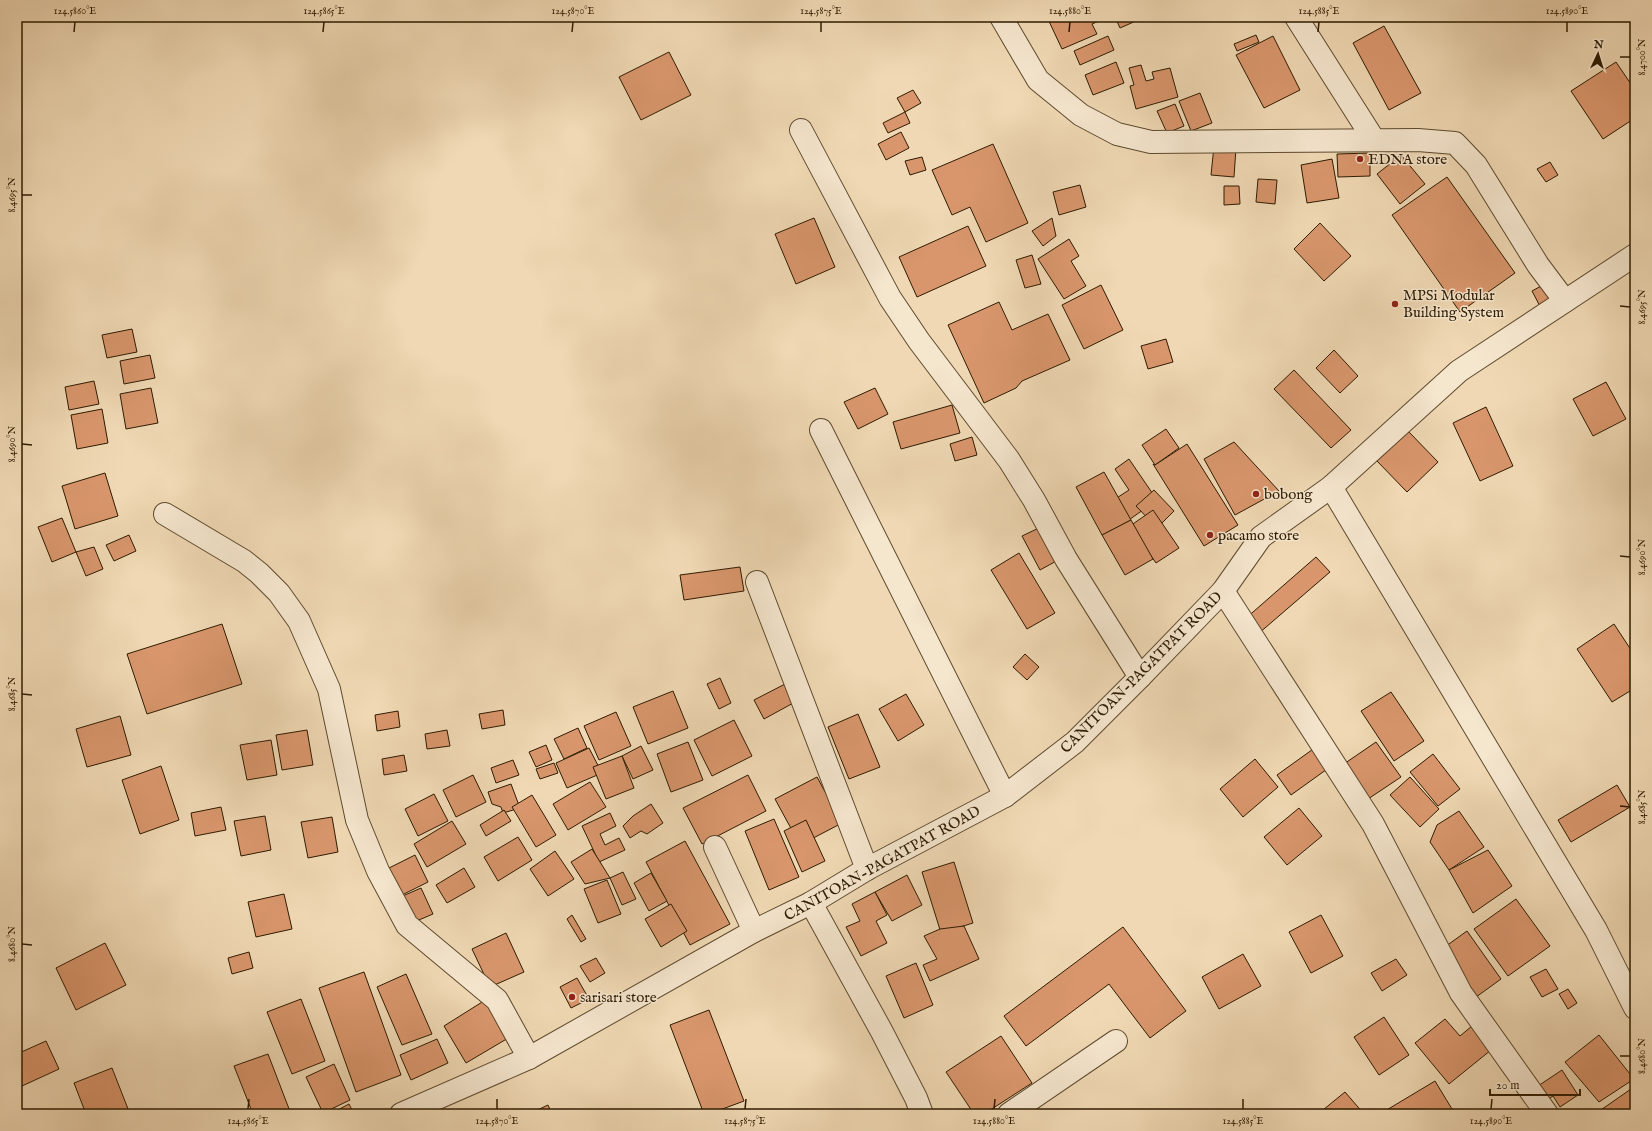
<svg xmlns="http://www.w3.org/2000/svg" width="1652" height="1131" font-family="'IM FELL English',serif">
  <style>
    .building { fill: #d9966c; stroke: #2e1b01 }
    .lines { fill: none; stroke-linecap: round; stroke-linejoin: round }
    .minor-casing { stroke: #5e4a2e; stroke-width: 24 }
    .minor { stroke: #f5e6ce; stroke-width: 22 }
    .ticks { fill: none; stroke: #2e1b01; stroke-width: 1.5 }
    .poi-dot { fill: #8f2418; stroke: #f5e6ce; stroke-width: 1.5 }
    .labels { text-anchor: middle; stroke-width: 3; stroke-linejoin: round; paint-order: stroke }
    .poi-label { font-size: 15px; fill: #2e1b01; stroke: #f5e6ce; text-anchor: start }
    .street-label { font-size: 15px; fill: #2e1b01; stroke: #f5e6ce }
    .neatline { fill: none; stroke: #2e1b01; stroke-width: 1.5 }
    .ticks-label { font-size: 10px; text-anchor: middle; fill: #2e1b01 }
  </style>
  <rect width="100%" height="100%" fill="#efd8b3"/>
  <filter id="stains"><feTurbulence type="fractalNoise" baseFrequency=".005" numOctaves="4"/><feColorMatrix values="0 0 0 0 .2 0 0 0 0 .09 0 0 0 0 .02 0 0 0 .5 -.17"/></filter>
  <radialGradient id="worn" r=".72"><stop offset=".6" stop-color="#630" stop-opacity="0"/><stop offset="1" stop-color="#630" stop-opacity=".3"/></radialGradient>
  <!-- building -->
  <g class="building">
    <path d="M1047 17H1105L1106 18 1092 24 1097 34 1062 49Z"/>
    <path d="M1115 17H1145L1120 28Z"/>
    <path d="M1384 26 1421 93 1389 110 1353 43Z"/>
    <path d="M1256 35 1259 42 1237 51 1234 44Z"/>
    <path d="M1108 36 1114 50 1080 65 1074 51Z"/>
    <path d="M1273 36 1300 90 1264 108 1236 55Z"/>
    <path d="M669 52 691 95 641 120 619 77Z"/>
    <path d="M1116 62 1124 83 1093 95 1085 75Z"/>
    <path d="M1616 62 1635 90V118L1603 139 1571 91Z"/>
    <path d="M1141 65 1146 81 1154 79 1152 72 1170 68 1178 97 1136 109 1130 86 1134 85 1129 68Z"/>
    <path d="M913 90 921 103 905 112 897 98Z"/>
    <path d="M1200 93 1212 123 1191 131 1179 101Z"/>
    <path d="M1175 104 1184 126 1167 133 1157 111Z"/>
    <path d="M905 112 910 123 888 133 883 123Z"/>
    <path d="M901 132 909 148 886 160 878 144Z"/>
    <path d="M993 144 1028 223 986 242 970 207 952 215 932 170Z"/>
    <path d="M1214 146 1236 148 1234 177 1211 175Z"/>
    <path d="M1370 153V176L1338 177 1337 154Z"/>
    <path d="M1401 155 1425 184 1400 204 1377 174Z"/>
    <path d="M922 157 926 170 910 175 905 161Z"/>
    <path d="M1332 159 1339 198 1307 203 1301 165Z"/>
    <path d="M1550 162 1558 175 1546 182 1537 169Z"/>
    <path d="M1447 177 1515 273 1460 312 1392 215Z"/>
    <path d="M1258 179 1277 180 1275 204 1256 202Z"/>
    <path d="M1080 185 1086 207 1059 215 1053 192Z"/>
    <path d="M1224 186H1239L1240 204 1224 205Z"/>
    <path d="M814 218 835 267 796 284 775 234Z"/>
    <path d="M1052 218 1056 236 1043 246 1032 231Z"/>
    <path d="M1320 223 1351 256 1324 281 1294 249Z"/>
    <path d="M968 226 986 266 917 297 899 257Z"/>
    <path d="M1069 239 1079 256 1071 261 1086 286 1064 299 1038 259Z"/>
    <path d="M1032 255 1041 284 1025 288 1016 260Z"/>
    <path d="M1552 280 1563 301 1543 312 1532 291Z"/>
    <path d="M1101 285 1123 330 1084 349 1062 305Z"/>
    <path d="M999 302 1012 330 1048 314 1070 360 1022 381 1016 388 984 403 948 325Z"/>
    <path d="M132 329 137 352 107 358 102 335Z"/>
    <path d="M1166 339 1173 362 1148 369 1141 346Z"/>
    <path d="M1334 350 1358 376 1340 393 1316 368Z"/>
    <path d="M150 355 155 378 124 384 120 361Z"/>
    <path d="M1294 370 1351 430 1331 448 1274 389Z"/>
    <path d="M94 381 99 404 69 410 65 387Z"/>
    <path d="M1606 382 1626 419 1593 436 1573 399Z"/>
    <path d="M151 388 158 423 126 429 120 394Z"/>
    <path d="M875 388 888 414 858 429 844 402Z"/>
    <path d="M952 405 960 433 901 449 893 422Z"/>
    <path d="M1486 407 1513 466 1480 481 1453 423Z"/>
    <path d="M102 409 108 443 77 449 71 415Z"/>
    <path d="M1166 429 1179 448 1155 465 1142 445Z"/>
    <path d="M1408 431 1438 462 1407 492 1377 461Z"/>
    <path d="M972 437 977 455 955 461 950 444Z"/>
    <path d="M1234 442 1279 491 1235 515 1204 459Z"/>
    <path d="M1187 444 1238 525 1204 546 1153 464 1155 465Z"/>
    <path d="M1129 459 1157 500 1126 522 1112 501 1129 490 1115 469Z"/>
    <path d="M1104 472 1131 520 1102 535 1076 487Z"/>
    <path d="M105 473 118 516 75 529 62 486Z"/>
    <path d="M1154 490 1174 511 1157 528 1136 506Z"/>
    <path d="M1153 510 1179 548 1156 563 1130 526Z"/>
    <path d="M62 518 76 552 52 562 38 527Z"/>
    <path d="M1131 520 1153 559 1125 575 1102 535Z"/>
    <path d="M1043 526 1060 559 1040 570 1022 536Z"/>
    <path d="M129 535 136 551 114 561 106 545Z"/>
    <path d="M94 547 103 569 86 576 76 552Z"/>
    <path d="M1019 553 1055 613 1027 629 991 570Z"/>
    <path d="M1316 557 1330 572 1258 634 1245 619Z"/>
    <path d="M740 567 744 591 684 600 680 575Z"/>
    <path d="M222 624 242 684 147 714 127 654Z"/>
    <path d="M1614 624 1635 656V688L1612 702 1577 649Z"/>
    <path d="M1025 654 1039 667 1027 680 1013 667Z"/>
    <path d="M720 678 731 703 719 709 707 684Z"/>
    <path d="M787 683 797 701 764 719 754 700Z"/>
    <path d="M673 691 688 728 648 744 633 707Z"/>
    <path d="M1391 692 1424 741 1394 761 1361 711Z"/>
    <path d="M906 694 924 725 898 741 879 709Z"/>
    <path d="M503 710 505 725 482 729 479 714Z"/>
    <path d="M398 711 400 727 377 731 375 715Z"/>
    <path d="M616 712 631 746 599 760 584 726Z"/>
    <path d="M858 714 880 767 849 779 828 727Z"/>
    <path d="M120 716 131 755 87 767 76 729Z"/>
    <path d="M734 720 752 756 712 776 694 740Z"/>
    <path d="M578 728 587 748 564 759 554 739Z"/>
    <path d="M307 730 313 765 282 770 276 735Z"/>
    <path d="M447 730 450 746 427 749 425 734Z"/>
    <path d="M271 740 277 775 247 780 240 745Z"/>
    <path d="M688 742 703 780 671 792 657 754Z"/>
    <path d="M1376 742 1401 777 1362 803 1338 768Z"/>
    <path d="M546 745 552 760 536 767 529 752Z"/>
    <path d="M641 746 653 770 633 779 622 756Z"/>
    <path d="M1316 747 1330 767 1291 795 1277 775Z"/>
    <path d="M589 748 602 773 567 788 556 763Z"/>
    <path d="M1433 754 1460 789 1438 806 1410 772Z"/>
    <path d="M404 755 407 771 384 775 382 759Z"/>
    <path d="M622 756 634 788 606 799 593 767Z"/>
    <path d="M1255 759 1278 787 1243 817 1220 789Z"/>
    <path d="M513 760 519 775 496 783 491 768Z"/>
    <path d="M554 763 558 773 540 779 536 769Z"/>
    <path d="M161 766 179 820 140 834 122 780Z"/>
    <path d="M473 775 486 802 456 817 443 790Z"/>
    <path d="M748 775 766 811 702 844 683 808Z"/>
    <path d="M817 777 842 823 800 845 775 799Z"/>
    <path d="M1410 777 1439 809 1420 827 1390 795Z"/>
    <path d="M590 782 606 807 568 830 553 804Z"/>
    <path d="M511 784 520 808 503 813 501 807 492 804 488 792Z"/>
    <path d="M1617 785 1630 807 1571 842 1558 820Z"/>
    <path d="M434 794 448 821 418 836 405 809Z"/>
    <path d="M532 795 556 835 536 847 512 807Z"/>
    <path d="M651 804 663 823 647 834 641 831 630 838 623 826 633 816Z"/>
    <path d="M221 807 226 830 195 836 191 813Z"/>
    <path d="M1299 808 1322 836 1287 865 1264 837Z"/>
    <path d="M504 810 511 821 486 836 480 825Z"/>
    <path d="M1459 811 1484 847 1449 870 1430 842 1437 825Z"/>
    <path d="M610 813 616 826 600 834 605 845 619 838 625 850 599 862 582 826Z"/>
    <path d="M265 816 271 850 241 856 234 821Z"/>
    <path d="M332 817 338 852 308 858 301 822Z"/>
    <path d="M774 819 799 877 769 890 745 831Z"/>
    <path d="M806 820 825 861 802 872 784 831Z"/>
    <path d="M452 821 466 844 427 867 414 844Z"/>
    <path d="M518 837 532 860 498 881 484 857Z"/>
    <path d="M685 841 730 924 690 945 646 862Z"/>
    <path d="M592 849 610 878 585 884 571 862Z"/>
    <path d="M1488 850 1512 886 1473 913 1449 870Z"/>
    <path d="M555 851 574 879 548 896 530 869Z"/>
    <path d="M415 855 428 882 398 897 385 870Z"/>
    <path d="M954 862 973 923 941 933 922 872Z"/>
    <path d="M464 868 475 887 447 903 436 885Z"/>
    <path d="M623 872 636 899 622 905 610 878Z"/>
    <path d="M651 873 667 901 649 911 634 883Z"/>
    <path d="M907 875 922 905 892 921 875 892Z"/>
    <path d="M607 880 621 914 598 923 584 889Z"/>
    <path d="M421 888 433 914 407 925 396 899Z"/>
    <path d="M875 892 887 915 876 921 887 943 861 956 846 927 860 921 852 904Z"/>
    <path d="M284 894 292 929 256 937 248 902Z"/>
    <path d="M1516 899 1550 946 1508 976 1474 929Z"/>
    <path d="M671 904 687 931 661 947 645 919Z"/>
    <path d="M572 915 586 939 581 942 567 919Z"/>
    <path d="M1321 915 1343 956 1311 973 1289 932Z"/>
    <path d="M964 926 979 959 930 981 923 965 937 959 924 936 940 929Z"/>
    <path d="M1123 927 1186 1011 1150 1038 1109 984 1026 1046 1004 1016Z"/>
    <path d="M1467 931 1501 979 1472 1000 1442 949Z"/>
    <path d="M506 933 524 972 490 987 472 949Z"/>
    <path d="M105 943 126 985 76 1010 56 968Z"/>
    <path d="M249 952 253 968 232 974 228 958Z"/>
    <path d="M1243 954 1261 986 1219 1009 1202 977Z"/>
    <path d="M596 958 605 973 590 982 580 966Z"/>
    <path d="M1396 959 1407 975 1382 991 1371 973Z"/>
    <path d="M916 963 933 1005 904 1018 886 976Z"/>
    <path d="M1546 969 1558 989 1542 997 1530 977Z"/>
    <path d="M364 972 401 1075 356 1092 319 988Z"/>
    <path d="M406 974 432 1034 402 1045 377 987Z"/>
    <path d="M577 978 589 999 571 1008 560 987Z"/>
    <path d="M1568 989 1577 1003 1568 1009 1559 994Z"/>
    <path d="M301 999 325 1061 292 1074 267 1012Z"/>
    <path d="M487 999 510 1037 466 1063 444 1026Z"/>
    <path d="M709 1010 744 1101 709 1114H704L670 1025Z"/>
    <path d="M1384 1017 1409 1055 1379 1075 1354 1037Z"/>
    <path d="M1445 1019 1460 1036 1472 1026 1491 1050 1449 1084 1415 1043Z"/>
    <path d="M1599 1035 1634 1079 1599 1102 1565 1062Z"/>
    <path d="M1001 1036 1032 1083 984 1114H974L946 1072Z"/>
    <path d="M437 1039 448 1063 411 1080 400 1055Z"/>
    <path d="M46 1041 59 1069 22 1086 17 1077V1054Z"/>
    <path d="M268 1054 291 1114H253L234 1066Z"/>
    <path d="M334 1064 350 1100 323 1113 306 1077Z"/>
    <path d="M112 1068 130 1114H86L74 1083Z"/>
    <path d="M1562 1070 1578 1095 1560 1107 1553 1096 1541 1104 1532 1090Z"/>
    <path d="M1435 1081 1455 1114H1380Z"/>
    <path d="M1631 1089 1635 1095V1114H1595Z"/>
    <path d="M1345 1092 1364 1114H1318Z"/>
    <path d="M17 1099 24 1114H17Z"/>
    <path d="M349 1104 354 1114H330Z"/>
    <path d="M548 1105 552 1114H529Z"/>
  </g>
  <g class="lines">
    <!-- minor casing -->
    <g class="minor-casing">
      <g id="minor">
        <path d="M1001 17 1038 80 1081 115 1117 134 1151 142 1418 140 1455 143 1476 165 1538 265 1565 301"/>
        <path d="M1296 17 1374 140"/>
        <path d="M801 130 890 298 919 341 1009 460 1034 500 1066 559 1140 677"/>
        <path d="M821 430 1005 796"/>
        <path d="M1331 487 1596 930 1635 1008"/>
        <path d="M165 514 244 561 259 573 279 593 299 621 329 689 357 820 378 871 407 925 497 1000 529 1058"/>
        <path d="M757 582 867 869"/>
        <path d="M1223 591 1373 824 1461 993 1547 1114"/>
        <path d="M715 847 754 931"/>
        <path d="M811 903 882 1032 916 1098 922 1114"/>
        <path d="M401 1114 529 1058 754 931 811 903 867 869 1005 796 1075 742 1140 677 1223 591 1261 537 1331 487 1459 371 1635 255"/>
        <path d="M1009 1114 1116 1041"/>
      </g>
    </g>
    <!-- minor -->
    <use href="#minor" class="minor"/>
  </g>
  <!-- ticks -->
  <path class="ticks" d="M74 32 75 22M323 32 324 22M572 32 573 22M821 32V22M1069 32 1070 22M1318 32 1319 22M1567 32V22M1620 57H1630M22 195H32M1620 306 1630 307M22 444 32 445M1620 556 1630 557M22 694 32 695M1620 806 1630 807M22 944 32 945M1620 1056H1630M248 1109 249 1099M497 1109V1099M745 1109 746 1099M994 1109 995 1099M1243 1109V1099M1491 1109 1492 1099"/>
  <!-- markers -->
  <g class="poi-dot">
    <circle cx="1360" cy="159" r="4"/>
    <circle cx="1395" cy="304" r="4"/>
    <circle cx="1256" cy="494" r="4"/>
    <circle cx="1210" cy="535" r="4"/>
    <circle cx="572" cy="997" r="4"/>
  </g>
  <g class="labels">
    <!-- poi labels -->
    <g class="poi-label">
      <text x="1368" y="164">EDNA store</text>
      <text x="1403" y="300">MPSi Modular<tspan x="1403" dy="17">Building System</tspan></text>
      <text x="1264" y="499">bobong</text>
      <text x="1218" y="540">pacamo store</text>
      <text x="580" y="1002">sarisari store</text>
    </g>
    <!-- street labels -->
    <g class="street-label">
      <text transform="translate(1141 672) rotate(-45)" y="5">CANITOAN-PAGATPAT ROAD</text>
      <text transform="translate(882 863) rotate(-29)" y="5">CANITOAN-PAGATPAT ROAD</text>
    </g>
  </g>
  <!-- margin -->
  <rect width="1652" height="1131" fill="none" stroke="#efd8b3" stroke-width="44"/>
  <!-- north arrow -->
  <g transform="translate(1598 54) rotate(4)" stroke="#f5e6ce" stroke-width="3" paint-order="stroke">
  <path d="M0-3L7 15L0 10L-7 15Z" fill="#2e1b01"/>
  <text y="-6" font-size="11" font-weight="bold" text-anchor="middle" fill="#2e1b01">N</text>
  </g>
  <!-- scale -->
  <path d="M1490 1089v6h90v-6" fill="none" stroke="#2e1b01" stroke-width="2"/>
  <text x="1496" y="1089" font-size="12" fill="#2e1b01" stroke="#f5e6ce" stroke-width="3" paint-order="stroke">20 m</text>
  <rect x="22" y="22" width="1608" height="1087" class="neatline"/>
  <g class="ticks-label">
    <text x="75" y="14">124.5860°E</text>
    <text x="324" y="14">124.5865°E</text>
    <text x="573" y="14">124.5870°E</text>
    <text x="821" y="14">124.5875°E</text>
    <text x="1070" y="14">124.5880°E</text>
    <text x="1319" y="14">124.5885°E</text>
    <text x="1567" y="14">124.5890°E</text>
    <text transform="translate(1641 57) rotate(-90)" y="4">8.4700°N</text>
    <text transform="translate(11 195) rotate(-90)" y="4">8.4695°N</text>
    <text transform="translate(1641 307) rotate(-90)" y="4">8.4695°N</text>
    <text transform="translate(11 444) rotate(-90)" y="4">8.4690°N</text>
    <text transform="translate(1641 557) rotate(-90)" y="4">8.4690°N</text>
    <text transform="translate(11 694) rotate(-90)" y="4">8.4685°N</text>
    <text transform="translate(1641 807) rotate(-90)" y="4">8.4685°N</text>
    <text transform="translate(11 944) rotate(-90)" y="4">8.4680°N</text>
    <text transform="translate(1641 1056) rotate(-90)" y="4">8.4680°N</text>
    <text x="248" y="1124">124.5865°E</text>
    <text x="497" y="1124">124.5870°E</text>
    <text x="745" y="1124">124.5875°E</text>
    <text x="994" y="1124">124.5880°E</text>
    <text x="1243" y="1124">124.5885°E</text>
    <text x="1491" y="1124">124.5890°E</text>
  </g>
  <rect width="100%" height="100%" filter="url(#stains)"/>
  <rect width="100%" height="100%" fill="url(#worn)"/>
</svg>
